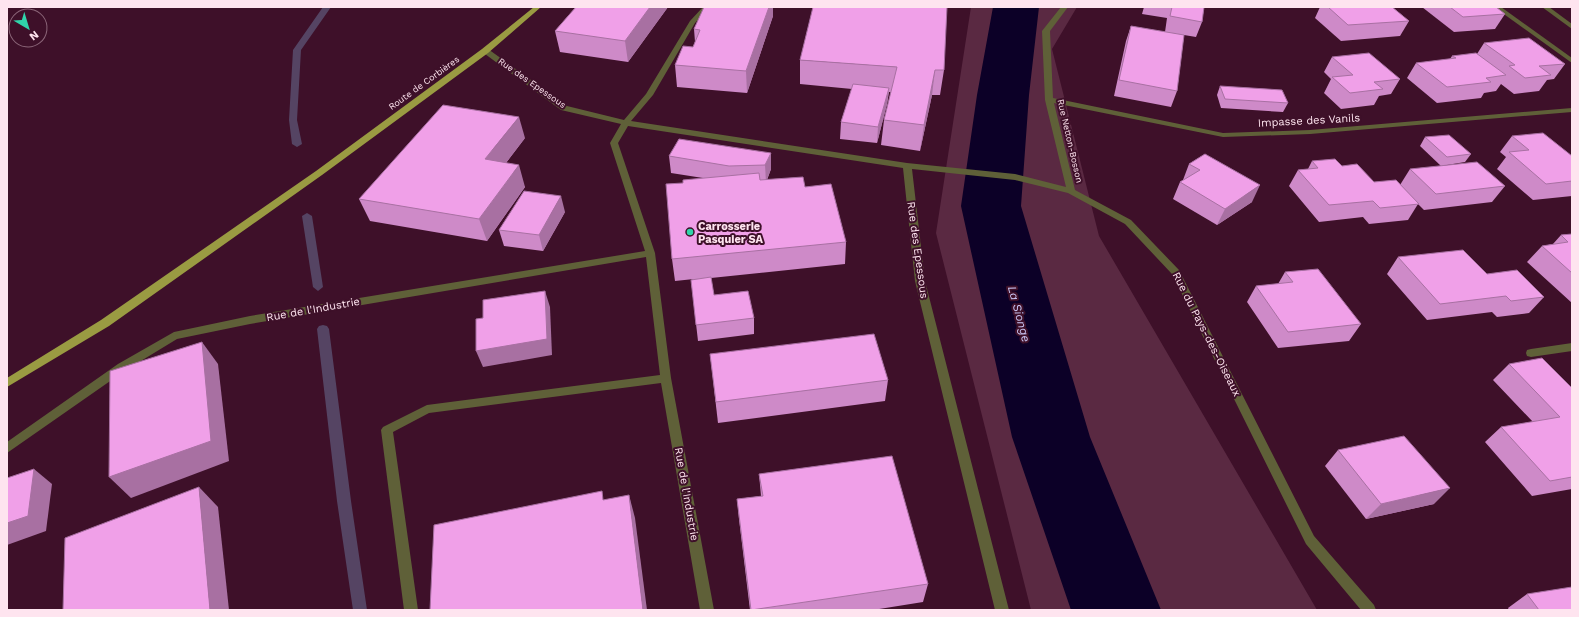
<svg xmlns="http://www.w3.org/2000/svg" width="1579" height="617" font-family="'Work Sans',sans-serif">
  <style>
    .green { fill: #5a2942 }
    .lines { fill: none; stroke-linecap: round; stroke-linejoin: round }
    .stream { fill: #554463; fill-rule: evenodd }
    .river { fill: #0c0027; fill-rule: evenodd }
    .minor { fill: #5f6038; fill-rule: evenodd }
    .major { fill: #9a9b42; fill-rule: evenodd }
    .wall { fill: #ce8ac8 }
    .shaded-wall { fill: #a870a2 }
    .building { fill: #f0a0e8; stroke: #a870a2 }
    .poi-dot { fill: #30d4aa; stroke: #3e1029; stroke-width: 1.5 }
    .labels { text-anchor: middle; stroke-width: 4; stroke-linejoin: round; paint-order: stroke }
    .far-street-label { font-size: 9px; fill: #fee4ef; stroke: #3e1029 }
    .street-label { font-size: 11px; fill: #fee4ef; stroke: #3e1029 }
    .poi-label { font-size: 11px; font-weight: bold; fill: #fee4ef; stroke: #3e1029; text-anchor: start }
    .water-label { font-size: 12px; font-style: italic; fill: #c9c4f3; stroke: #3e1029 }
  </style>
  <rect width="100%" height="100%" fill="#3e1029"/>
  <!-- green -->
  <path class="green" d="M971 7H1077L1052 49 1099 236 1317 610H1031L936 233Z"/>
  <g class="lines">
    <!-- stream -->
    <g class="stream">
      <path d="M323 7H331L301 50 297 120 302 144 297 147 292 144 289 120 293 50Z"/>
      <path d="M307 213 312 216 323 287 318 291 313 287 302 216Z"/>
      <path d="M323 325 327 326 329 329 351 501 367 610H353L337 501 317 329 319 326Z"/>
    </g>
    <!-- river -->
    <path class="river" d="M993 7H1039L1029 95 1021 206 1090 437 1161 610H1071L1012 437 961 206 977 95Z"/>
    <!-- minor -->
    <g class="minor">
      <path d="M703 7H710L695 23 653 95 631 121 907 163 1015 174 1066 187 1045 100 1042 31 1061 7H1068L1050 31 1053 98 1223 133 1310 130 1572 108V112L1310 134 1223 137 1054 103 1075 190 1131 220 1179 270 1314 536 1374 605 1376 610H1361L1306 544 1172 274 1125 224 1068 193 1015 180 912 169 925 281 1009 610H995L915 281 903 168 628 126 618 143 655 253 671 378 714 610H700L661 383 429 413 393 432 418 610H404L381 430 383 427 427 405 660 375 646 257 250 324 177 339 126 370 7 453V442L118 364 174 332 250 316 645 251 610 143 621 124 561 110 481 51 488 49 567 106 624 120 646 94 690 21Z"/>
      <path d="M1494 7H1501L1572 58V63Z"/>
      <path d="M1542 7H1549L1572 24V29Z"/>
      <path d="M1572 343V351L1531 357 1527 356 1526 353 1527 350 1531 349Z"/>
    </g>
    <!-- major -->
    <path class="major" d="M534 7H541L488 53 322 175 109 326 7 387V378L101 320 316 171 482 49Z"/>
  </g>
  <!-- wall -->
  <g class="wall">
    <path d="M576 7H668L628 62 560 52 555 31Z"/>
    <path d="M704 7H773V16L747 93 677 87 675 65 693 47 695 42 694 29Z"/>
    <path d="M1144 7H1204L1202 22 1196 37 1184 35 1177 91 1171 107 1114 96 1126 41 1131 26 1165 32 1167 18 1142 14Z"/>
    <path d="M1320 7H1392L1409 21 1400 36 1341 41 1315 18Z"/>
    <path d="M1422 7H1496L1505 14 1495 29 1454 32Z"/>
    <path d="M1484 43 1565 64 1554 79 1547 80 1539 91 1514 94 1501 84 1496 91 1484 93 1481 98 1437 103 1407 78 1416 63 1450 59 1452 56 1477 54Z"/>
    <path d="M1332 57 1400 79 1391 94 1379 96 1374 105 1341 109 1324 93 1331 79 1324 72Z"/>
    <path d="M800 60 944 70 940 95H932L920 151 881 145 884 120 891 92H889L887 104 877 143 840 139 841 122 852 89 800 84Z"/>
    <path d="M1220 86 1288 103 1283 112 1221 108 1217 95Z"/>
    <path d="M1512 136 1572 156V196L1533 200 1497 169 1506 157 1500 152Z"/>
    <path d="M1425 137 1471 154 1465 162 1441 166 1420 146Z"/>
    <path d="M525 138 506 163 525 187 487 241 370 221 359 199Z"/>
    <path d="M771 153V169L767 180 805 187 846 242 845 264 711 278 714 295 754 318V334L698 341 691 280 694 279 675 281 672 259 683 183 703 178 671 173 669 156Z"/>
    <path d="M1205 154 1252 202 1217 225 1173 199 1180 182 1183 180 1189 164Z"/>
    <path d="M1312 161 1342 166 1374 182 1400 185 1410 169 1505 186 1492 202 1424 210 1418 204 1408 220 1369 224 1363 217 1319 222 1289 186 1298 170 1308 169Z"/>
    <path d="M565 212 543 251 504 246 499 230Z"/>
    <path d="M1572 234V303L1527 262 1542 246 1553 244 1561 235Z"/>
    <path d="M1398 257 1487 274 1544 297 1529 313 1497 317 1492 312 1427 320 1387 274Z"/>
    <path d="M1285 272 1361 324 1349 341 1278 348 1247 302 1256 286 1278 284Z"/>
    <path d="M710 354 888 380 885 401 718 423Z"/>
    <path d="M1509 364 1572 388V489L1532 496 1485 442 1501 427 1533 422 1493 380Z"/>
    <path d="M1338 450 1434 504 1366 519 1325 466Z"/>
    <path d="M759 474 928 584 923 602 873 610H750L739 519 737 499 761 496Z"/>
    <path d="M1527 594 1572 610H1509L1508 608Z"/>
  </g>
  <!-- shaded-wall -->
  <g class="shaded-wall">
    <path d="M650 7H668L628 62 625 41Z"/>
    <path d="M769 7H773V16L747 93 746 71Z"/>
    <path d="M935 70 932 95 920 151 924 125Z"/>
    <path d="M889 88 887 104 877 143 878 127Z"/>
    <path d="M519 117 525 138 492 181 485 159Z"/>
    <path d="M771 153V169L766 182 765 165Z"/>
    <path d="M519 165 525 187 487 241 479 219Z"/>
    <path d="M1260 185 1252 202 1217 225 1225 209Z"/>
    <path d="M561 196 565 212 543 251 539 235Z"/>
    <path d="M545 291 550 307 552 355 483 367 476 351Z"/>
    <path d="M202 342 218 364 229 461 131 498 109 477Z"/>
    <path d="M34 469 52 484 46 531 7 545V523Z"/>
    <path d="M199 487 218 507 229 610H210Z"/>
    <path d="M1450 488 1434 504 1366 519 1381 504Z"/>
    <path d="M629 495 635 518 647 610H643Z"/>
  </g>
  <!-- building -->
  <g class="building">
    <path d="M576 7H650L625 41 555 31Z"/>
    <path d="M704 7H769L746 71 675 65 683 46 693 47 700 30 694 29Z"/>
    <path d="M813 7H947L944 70H935L924 125 884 120 897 67 800 60Z"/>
    <path d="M1172 7H1204L1202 22 1170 16Z"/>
    <path d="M1328 7H1392L1409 21 1348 25Z"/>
    <path d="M1450 7H1496L1505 14 1463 17Z"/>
    <path d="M1131 26 1184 35 1177 91 1119 80Z"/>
    <path d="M1529 38 1565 64 1539 66 1551 75 1525 78 1509 66 1515 65 1484 43Z"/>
    <path d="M1369 53 1400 79 1374 82 1383 89 1350 93 1332 77 1353 75 1332 57Z"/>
    <path d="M1476 53 1506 75 1486 78 1491 82 1447 87 1416 63 1456 58 1452 56Z"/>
    <path d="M853 84 889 88 878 127 841 122Z"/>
    <path d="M1220 86 1282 90 1288 103 1225 99Z"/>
    <path d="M443 105 519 117 485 159 519 165 479 219 359 199Z"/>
    <path d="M1543 133 1572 156V181L1546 184 1509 152 1529 150 1512 136Z"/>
    <path d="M1449 135 1471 154 1447 157 1425 137Z"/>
    <path d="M679 139 771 153 765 165 729 166 669 156Z"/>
    <path d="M1205 154 1260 185 1225 209 1180 182 1200 170 1189 164Z"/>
    <path d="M1335 159 1342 166 1357 164 1374 182 1396 180 1419 204 1380 208 1373 201 1329 205 1298 170 1318 168 1312 161Z"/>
    <path d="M1477 162 1505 186 1436 194 1410 169Z"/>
    <path d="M759 173 760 180 803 177 805 187 831 184 846 242 672 259 666 184 683 183V180Z"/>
    <path d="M524 191 561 196 539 235 499 230Z"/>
    <path d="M1572 234V273L1542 246 1568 242 1561 235Z"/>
    <path d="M1463 250 1487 274 1517 270 1544 297 1511 301 1506 296 1440 304 1398 257Z"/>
    <path d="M1318 269 1361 324 1288 332 1256 286 1293 282 1285 272Z"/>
    <path d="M711 277 714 295 748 291 754 318 696 325 691 280Z"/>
    <path d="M545 291 547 339 476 351V319L483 318V300Z"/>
    <path d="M874 334 888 380 716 402 710 354Z"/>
    <path d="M202 342 211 441 109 477 110 371Z"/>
    <path d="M1542 358 1572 388V477L1550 481 1501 427 1560 417 1509 364Z"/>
    <path d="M1404 436 1450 488 1381 504 1338 450Z"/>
    <path d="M892 456 928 584 751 610 737 499 763 496 759 474Z"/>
    <path d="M34 469 28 516 7 523V478Z"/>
    <path d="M199 487 210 610H63L65 538Z"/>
    <path d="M602 491 603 500 629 495 643 610H430L434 525Z"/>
    <path d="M1572 587V610H1539L1527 594Z"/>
  </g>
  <!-- markers -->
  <circle class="poi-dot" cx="690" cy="232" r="4"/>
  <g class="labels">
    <!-- far-street labels -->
    <g class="far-street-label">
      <text transform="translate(424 83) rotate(-36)" y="3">Route de Corbières</text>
      <text transform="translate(532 83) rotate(35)" y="3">Rue des Epessous</text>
      <text transform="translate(1070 141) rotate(77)" y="3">Rue Netton-Bosson</text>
    </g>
    <!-- street labels -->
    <g class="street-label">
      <text transform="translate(1309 120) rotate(-3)" y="4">Impasse des Vanils</text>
      <text transform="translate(918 250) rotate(82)" y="4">Rue des Epessous</text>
      <text transform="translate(313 309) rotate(-10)" y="4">Rue de l'Industrie</text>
      <text transform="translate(1207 334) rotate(63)" y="4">Rue du Pays-des-Oiseaux</text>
      <text transform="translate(687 494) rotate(80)" y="4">Rue de l'Industrie</text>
    </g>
    <!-- poi labels -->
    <g class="poi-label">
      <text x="698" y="230">Carrosserie<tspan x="698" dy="13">Pasquier SA</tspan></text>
    </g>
    <!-- water labels -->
    <g class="water-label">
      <text transform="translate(1019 314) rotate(75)" y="4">La Sionge</text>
    </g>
  </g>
  <!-- border -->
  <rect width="1579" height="617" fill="none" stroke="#fee4ef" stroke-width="16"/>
  <!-- north arrow -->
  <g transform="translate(28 28) rotate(142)"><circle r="19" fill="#3e1029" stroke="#8b6578"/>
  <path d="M0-3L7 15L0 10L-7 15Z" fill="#30d4aa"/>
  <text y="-6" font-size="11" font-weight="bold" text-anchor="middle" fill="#fee4ef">N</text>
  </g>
</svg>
